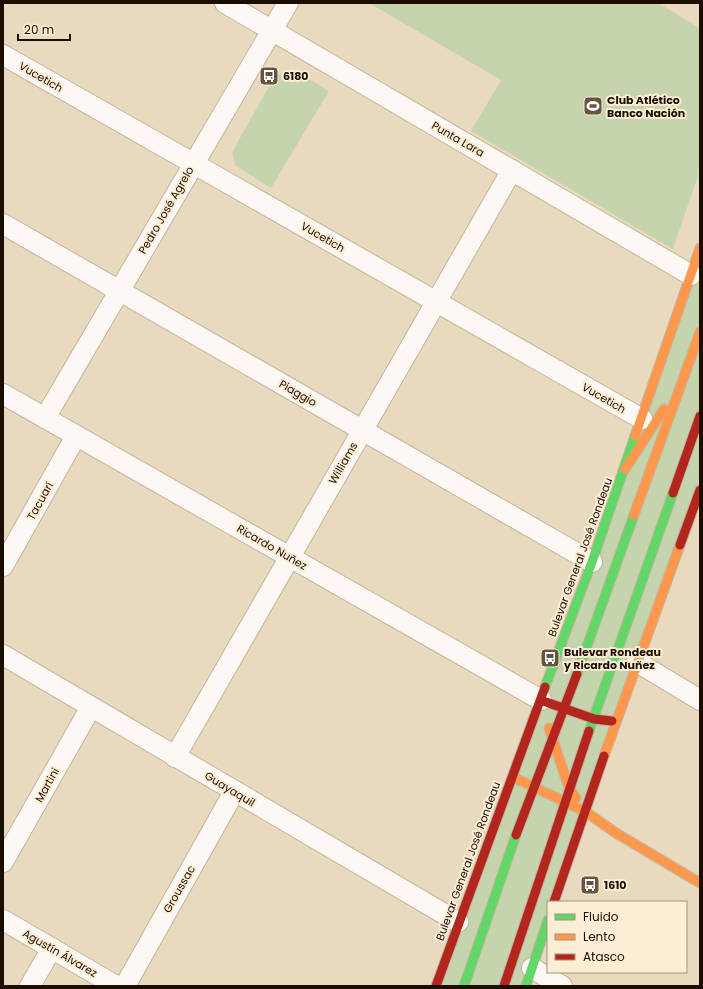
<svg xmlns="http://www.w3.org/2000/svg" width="703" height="989" font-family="Poppins,sans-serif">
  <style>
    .green { fill: #c6d4ae }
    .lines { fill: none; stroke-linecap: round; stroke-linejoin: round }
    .street-casing { stroke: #c3b59d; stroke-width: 22 }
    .fast-casing { stroke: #c3b59d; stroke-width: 11 }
    .slow-casing { stroke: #c3b59d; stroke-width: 11 }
    .jam-casing { stroke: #c3b59d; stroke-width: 11 }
    .street { stroke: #fcf9f5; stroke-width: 20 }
    .fast { stroke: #63d668; stroke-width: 9 }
    .slow { stroke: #ff974d; stroke-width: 9 }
    .jam { stroke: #b3261e; stroke-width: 9 }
    .labels { text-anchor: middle; stroke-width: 4; stroke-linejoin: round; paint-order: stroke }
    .poi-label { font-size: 11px; font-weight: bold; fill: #1b0e00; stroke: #fcedd5; text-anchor: start }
    .street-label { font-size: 11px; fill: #1b0e00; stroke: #fcedd5 }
  </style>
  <rect width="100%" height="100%" fill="#e9d9be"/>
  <!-- green -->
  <g class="green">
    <path d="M369 3H658L700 28V170L673 249 471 131 501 80Z"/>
    <path d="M295 71 329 91 271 188 235 165 232 152 275 76Z"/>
    <path d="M700 248V490L526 986H436Z"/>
  </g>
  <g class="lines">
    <!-- street casing -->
    <g class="street-casing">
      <g id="street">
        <path d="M225 3 691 275"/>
        <path d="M3 55 642 419"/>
        <path d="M3 224 592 562"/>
        <path d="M3 394 541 700"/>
        <path d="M45 418 288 3"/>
        <path d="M3 566 76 436"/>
        <path d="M3 655 458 922"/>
        <path d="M637 662 700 700"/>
        <path d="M175 757 512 170"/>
        <path d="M3 862 91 707"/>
        <path d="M3 920 116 986"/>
        <path d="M532 968 562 986"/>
        <path d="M30 986 52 948"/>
        <path d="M125 986 234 792"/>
      </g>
    </g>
    <!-- fast casing -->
    <g class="fast-casing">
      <g id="fast">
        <path d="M577 674 634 515"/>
        <path d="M545 687 592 562 635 436"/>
        <path d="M589 731 673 493"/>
        <path d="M464 986 516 835"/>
        <path d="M526 986 548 920"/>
      </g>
    </g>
    <!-- slow casing -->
    <g class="slow-casing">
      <g id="slow">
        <path d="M635 436 700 248"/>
        <path d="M625 469 664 409"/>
        <path d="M634 515 700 332"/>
        <path d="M549 728 569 788 576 798"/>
        <path d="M604 756 680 545"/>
        <path d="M517 779 586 812 616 833 700 883"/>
      </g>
    </g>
    <!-- jam casing -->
    <g class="jam-casing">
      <g id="jam">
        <path d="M673 493 700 416"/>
        <path d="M680 545 700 490"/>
        <path d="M546 702 594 719 612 721"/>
        <path d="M516 835 577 674"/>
        <path d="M554 902 604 756"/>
        <path d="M436 986 545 687"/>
        <path d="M504 986 589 731"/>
      </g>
    </g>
    <!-- street -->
    <use href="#street" class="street"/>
    <!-- fast -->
    <use href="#fast" class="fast"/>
    <!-- slow -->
    <use href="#slow" class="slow"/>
    <!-- jam -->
    <use href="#jam" class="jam"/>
  </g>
  <!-- icons -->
  <defs>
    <g id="bus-square" transform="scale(1)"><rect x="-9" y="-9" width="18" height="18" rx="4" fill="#635542" stroke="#fcedd5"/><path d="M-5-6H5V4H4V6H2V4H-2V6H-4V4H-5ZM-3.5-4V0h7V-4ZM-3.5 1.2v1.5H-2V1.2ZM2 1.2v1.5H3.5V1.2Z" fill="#fff"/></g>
    <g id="stadium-square" transform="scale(1)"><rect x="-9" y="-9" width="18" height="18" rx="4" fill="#635542" stroke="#fcedd5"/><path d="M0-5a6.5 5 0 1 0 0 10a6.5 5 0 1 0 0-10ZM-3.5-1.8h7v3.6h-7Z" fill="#fff"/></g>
  </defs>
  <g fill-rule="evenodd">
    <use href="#bus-square" x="269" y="76"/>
    <use href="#stadium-square" x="593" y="106"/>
    <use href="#bus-square" x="550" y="658"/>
    <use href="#bus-square" x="590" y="885"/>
  </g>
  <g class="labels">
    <!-- poi labels -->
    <g class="poi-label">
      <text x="283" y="80">6180</text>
      <text x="607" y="104">Club Atlético<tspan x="607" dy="13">Banco Nación</tspan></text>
      <text x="564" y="656">Bulevar Rondeau<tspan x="564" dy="13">y Ricardo Nuñez</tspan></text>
      <text x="604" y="889">1610</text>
    </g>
    <!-- street labels -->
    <g class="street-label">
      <text transform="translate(41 77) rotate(30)" y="4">Vucetich</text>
      <text transform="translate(458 139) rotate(30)" y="4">Punta Lara</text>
      <text transform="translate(166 210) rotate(-60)" y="4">Pedro José Agrelo</text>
      <text transform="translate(323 237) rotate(30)" y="4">Vucetich</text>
      <text transform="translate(298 393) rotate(30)" y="4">Piaggio</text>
      <text transform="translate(604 398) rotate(30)" y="4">Vucetich</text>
      <text transform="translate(343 463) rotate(-60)" y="4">Williams</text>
      <text transform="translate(40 501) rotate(-61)" y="4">Tacuarí</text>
      <text transform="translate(272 547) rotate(30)" y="4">Ricardo Nuñez</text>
      <text transform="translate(580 557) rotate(-70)" y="4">Bulevar General José Rondeau</text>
      <text transform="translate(47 785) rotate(-61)" y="4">Martini</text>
      <text transform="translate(230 789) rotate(31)" y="4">Guayaquil</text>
      <text transform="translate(468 861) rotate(-70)" y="4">Bulevar General José Rondeau</text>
      <text transform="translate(179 889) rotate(-60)" y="4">Groussac</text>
      <text transform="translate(60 953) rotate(30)" y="4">Agustín Álvarez</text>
    </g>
  </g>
  <!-- border -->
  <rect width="703" height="989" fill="none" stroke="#1b0e00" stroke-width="8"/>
  <!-- legend -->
  <rect x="547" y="901" width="140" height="72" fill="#fcedd5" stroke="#a29480"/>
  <rect x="555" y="914" width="20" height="6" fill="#63d668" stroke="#a29480"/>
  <text x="583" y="921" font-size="12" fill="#1b0e00">Fluido</text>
  <rect x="555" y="934" width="20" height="6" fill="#ff974d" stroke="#a29480"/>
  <text x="583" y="941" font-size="12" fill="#1b0e00">Lento</text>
  <rect x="555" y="954" width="20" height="6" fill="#b3261e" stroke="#a29480"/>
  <text x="583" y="961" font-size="12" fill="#1b0e00">Atasco</text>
  <!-- scale -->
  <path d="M18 34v6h52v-6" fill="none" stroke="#1b0e00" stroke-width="2"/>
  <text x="24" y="34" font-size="12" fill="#1b0e00" stroke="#fcedd5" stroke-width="3" paint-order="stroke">20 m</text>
</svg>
